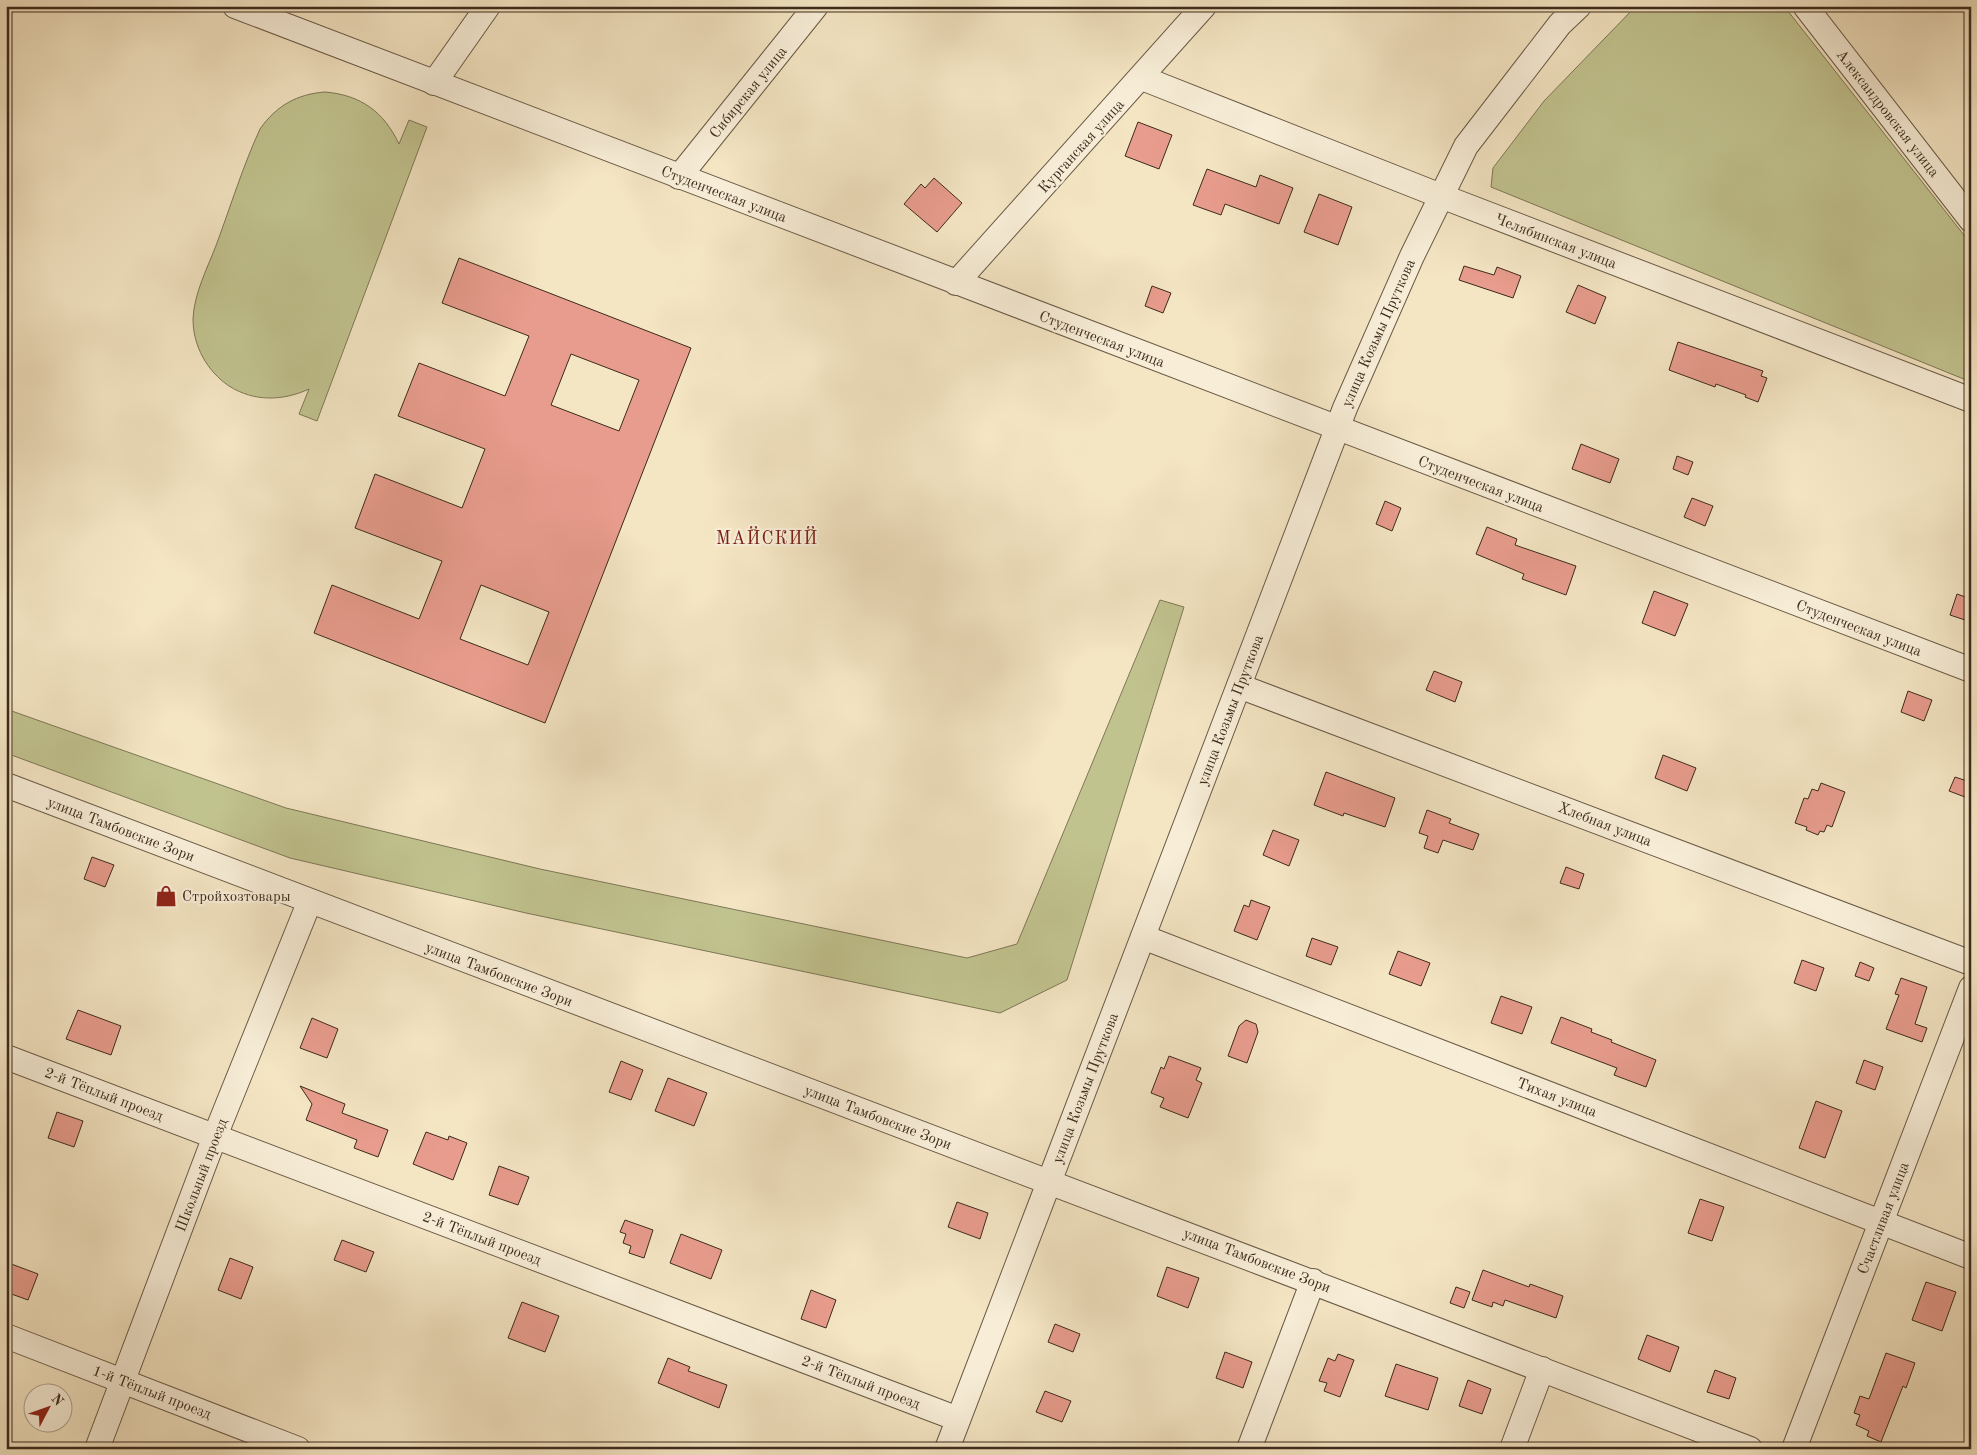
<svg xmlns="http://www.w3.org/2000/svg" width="1977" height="1455" font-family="'Old Standard TT',serif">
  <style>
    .green { fill: #c1c38f; stroke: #7e7756 }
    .building { fill: #e89c8d; stroke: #3c2b1c; fill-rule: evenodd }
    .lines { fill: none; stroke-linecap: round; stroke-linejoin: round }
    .minor-casing { stroke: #6a5a46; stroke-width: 26 }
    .minor { stroke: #f8eed8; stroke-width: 24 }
    .labels { text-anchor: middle; stroke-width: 4.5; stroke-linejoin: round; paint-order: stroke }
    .street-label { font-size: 15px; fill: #3c2b1c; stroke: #f8eed8 }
    .poi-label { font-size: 15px; fill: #3c2b1c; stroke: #f8eed8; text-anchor: start }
    .quarter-label { font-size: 18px; letter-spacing: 1px; fill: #7a1f14; stroke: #f8eed8 }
  </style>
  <rect width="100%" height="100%" fill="#f4e5c3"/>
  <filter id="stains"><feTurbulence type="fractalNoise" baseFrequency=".004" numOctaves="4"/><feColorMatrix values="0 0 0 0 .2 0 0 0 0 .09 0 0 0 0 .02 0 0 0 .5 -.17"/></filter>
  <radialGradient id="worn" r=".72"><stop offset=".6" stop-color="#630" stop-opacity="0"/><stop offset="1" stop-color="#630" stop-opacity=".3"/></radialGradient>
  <!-- green -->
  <g class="green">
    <path d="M1636 6H1784L1971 244V382L1491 187 1493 168 1544 101Z"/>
    <path d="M325 92C361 95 384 112 399 144L409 120 427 127 317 421 299 414 309 389C283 401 254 402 229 386 207 371 193 346 193 319 194 293 208 267 217 243 231 205 243 166 260 129 276 106 297 94 325 92Z"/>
    <path d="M1160 600 1184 607 1067 980 1000 1013 526 913 290 858 6 753V709L286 808 540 869 967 958 1017 944Z"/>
  </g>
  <!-- building -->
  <g class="building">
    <path d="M1138 122 1172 135 1159 169 1125 156Z"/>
    <path d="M1207 169 1256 187 1260 175 1293 188 1279 224 1225 204 1221 215 1193 205Z"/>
    <path d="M934 178 962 203 937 232 904 204 921 184 925 188Z"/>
    <path d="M1319 194 1352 207 1338 245 1304 232Z"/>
    <path d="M459 258 691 348 545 723 314 633 332 585 419 619 442 561 355 528 375 474 462 508 485 449 398 416 419 363 505 396 529 336 442 303ZM571 354 639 380 619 431 551 405ZM481 585 549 612 528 665 460 639Z"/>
    <path d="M1464 266 1494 275 1497 267 1521 276 1513 298 1459 280Z"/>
    <path d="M1578 285 1606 297 1595 324 1566 312Z"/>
    <path d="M1152 286 1171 293 1163 313 1145 306Z"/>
    <path d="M1678 342 1763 371 1761 376 1767 378 1758 402 1745 397 1746 395 1716 384 1715 387 1669 370Z"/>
    <path d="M1581 444 1619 459 1610 483 1572 469Z"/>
    <path d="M1677 456 1693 462 1688 475 1673 469Z"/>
    <path d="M1692 498 1713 506 1705 526 1684 517Z"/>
    <path d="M1385 501 1401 508 1392 531 1376 524Z"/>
    <path d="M1487 527 1517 539 1515 545 1576 566 1566 595 1522 579 1524 574 1476 554Z"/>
    <path d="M1654 591 1688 604 1675 636 1642 623Z"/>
    <path d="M1957 594 1971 599V622L1950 615Z"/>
    <path d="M1434 671 1462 682 1455 702 1426 690Z"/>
    <path d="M1908 691 1932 700 1924 721 1901 712Z"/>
    <path d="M1663 755 1696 768 1687 791 1655 778Z"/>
    <path d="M1326 772 1395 798 1385 827 1344 813 1343 816 1314 805Z"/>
    <path d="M1955 777 1970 782 1965 797 1949 791Z"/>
    <path d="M1821 783 1845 792 1832 827 1827 825 1824 832 1820 831 1818 835 1806 830 1807 827 1795 823 1804 798 1808 799 1812 789 1818 791Z"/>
    <path d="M1427 810 1451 819 1449 823 1479 834 1473 850 1443 840 1438 853 1424 848 1428 836 1419 833Z"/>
    <path d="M1273 830 1299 840 1289 866 1263 855Z"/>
    <path d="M92 857 114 865 105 887 84 879Z"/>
    <path d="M1566 867 1584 874 1579 889 1560 883Z"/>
    <path d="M1251 900 1270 907 1257 940 1234 931 1244 905 1249 907Z"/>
    <path d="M1312 938 1338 947 1331 965 1306 956Z"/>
    <path d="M1398 951 1430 963 1421 986 1389 974Z"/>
    <path d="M1802 960 1824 968 1816 991 1794 983Z"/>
    <path d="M1860 962 1874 968 1869 981 1855 976Z"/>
    <path d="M1901 978 1927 987 1915 1024 1927 1028 1922 1042 1886 1029 1899 995 1895 994Z"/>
    <path d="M1501 996 1532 1007 1522 1034 1491 1023Z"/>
    <path d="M78 1010 121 1026 111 1055 66 1039Z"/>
    <path d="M1561 1017 1592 1029 1591 1032 1612 1040 1611 1042 1656 1060 1646 1087 1614 1075 1617 1068 1551 1043Z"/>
    <path d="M312 1018 338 1029 327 1058 300 1048Z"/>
    <path d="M1246 1020 1256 1024 1258 1032 1247 1063 1228 1056 1239 1026Z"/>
    <path d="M1169 1056 1201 1068 1196 1080 1202 1083 1188 1118 1160 1107 1164 1098 1151 1093 1161 1067 1164 1069Z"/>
    <path d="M1864 1060 1883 1067 1875 1090 1856 1083Z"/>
    <path d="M621 1061 643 1070 631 1100 609 1092Z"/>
    <path d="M668 1078 707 1093 694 1126 655 1111Z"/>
    <path d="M300 1086 345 1104 342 1113 388 1130 378 1157 354 1148 357 1140 306 1120 312 1104Z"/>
    <path d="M1816 1101 1842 1111 1825 1158 1799 1148Z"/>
    <path d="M57 1112 83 1121 74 1147 48 1138Z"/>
    <path d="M426 1132 448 1140 449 1136 467 1143 453 1180 413 1164Z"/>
    <path d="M499 1166 529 1177 518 1205 489 1195Z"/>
    <path d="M1700 1199 1724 1207 1712 1241 1688 1233Z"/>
    <path d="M957 1202 988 1213 980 1239 948 1227Z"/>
    <path d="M625 1220 653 1230 644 1258 629 1253 631 1246 623 1243 626 1234 620 1232Z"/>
    <path d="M681 1234 722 1250 711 1279 670 1263Z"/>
    <path d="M342 1240 374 1252 366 1272 334 1260Z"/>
    <path d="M230 1258 253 1267 241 1299 218 1290Z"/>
    <path d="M6 1262 38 1274 28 1300 6 1292Z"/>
    <path d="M1167 1267 1199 1278 1188 1308 1157 1296Z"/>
    <path d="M1483 1270 1529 1287 1530 1284 1563 1296 1556 1318 1505 1300 1503 1306 1493 1302 1492 1307 1472 1300Z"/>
    <path d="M1926 1282 1956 1292 1942 1331 1912 1320Z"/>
    <path d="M1456 1287 1470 1292 1464 1308 1450 1303Z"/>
    <path d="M811 1290 836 1300 826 1328 801 1319Z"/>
    <path d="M522 1302 559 1316 545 1352 508 1338Z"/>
    <path d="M1055 1324 1080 1334 1073 1352 1048 1342Z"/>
    <path d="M1647 1335 1679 1347 1670 1372 1638 1359Z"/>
    <path d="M1225 1352 1252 1362 1243 1388 1216 1378Z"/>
    <path d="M1886 1353 1915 1363 1906 1388 1903 1386 1881 1442 1867 1436 1869 1431 1856 1425 1860 1415 1854 1413 1860 1396 1869 1399Z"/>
    <path d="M1338 1354 1354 1360 1340 1397 1324 1391 1327 1383 1319 1381 1328 1358 1335 1361Z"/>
    <path d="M668 1358 690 1367 688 1371 727 1385 719 1408 658 1383Z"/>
    <path d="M1396 1364 1438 1378 1428 1410 1385 1396Z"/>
    <path d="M1715 1370 1736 1378 1729 1399 1707 1392Z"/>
    <path d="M1468 1380 1491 1389 1482 1414 1459 1406Z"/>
    <path d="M1045 1391 1071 1401 1062 1422 1036 1412Z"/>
  </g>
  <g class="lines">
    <!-- minor casing -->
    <g class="minor-casing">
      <g id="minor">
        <path d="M235 6 1971 670"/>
        <path d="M1805 6 1971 220"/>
        <path d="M1142 78 1441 196 1971 400"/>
        <path d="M434 83 488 6"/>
        <path d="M679 177 816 6"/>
        <path d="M956 283 1204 6"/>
        <path d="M1239 686 1971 963"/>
        <path d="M6 785C586 1009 1169 1226 1750 1449"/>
        <path d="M1143 937 1971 1257"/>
        <path d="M6 1057 958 1419"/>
        <path d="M6 1336 298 1449"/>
        <path d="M97 1449 215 1136 309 903"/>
        <path d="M947 1449 1345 408 1412 256 1466 146 1560 24 1579 6"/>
        <path d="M1249 1449 1313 1281"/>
        <path d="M1512 1449 1542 1369"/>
        <path d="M1794 1449 1971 988"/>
      </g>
    </g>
    <!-- minor -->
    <use href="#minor" class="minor"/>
  </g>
  <!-- icons -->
  <defs>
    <g id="shop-bare" transform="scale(1.725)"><path d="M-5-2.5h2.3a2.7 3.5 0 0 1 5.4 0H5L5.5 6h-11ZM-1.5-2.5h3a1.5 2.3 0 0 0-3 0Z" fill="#8f2418" stroke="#f8eed8" stroke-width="2.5" paint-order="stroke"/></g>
  </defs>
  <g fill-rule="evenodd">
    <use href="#shop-bare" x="166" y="896"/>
  </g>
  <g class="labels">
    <!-- street labels -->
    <g class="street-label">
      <text transform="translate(748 92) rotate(-51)" y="5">Сибирская улица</text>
      <text transform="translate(1888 113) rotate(52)" y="5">Александровская улица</text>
      <text transform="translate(1081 146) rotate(-48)" y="5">Курганская улица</text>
      <text transform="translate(724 194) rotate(21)" y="5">Студенческая улица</text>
      <text transform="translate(1556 241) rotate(21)" y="5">Челябинская улица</text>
      <text transform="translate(1378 333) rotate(-66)" y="5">улица Козьмы Пруткова</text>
      <text transform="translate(1102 339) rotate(21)" y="5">Студенческая улица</text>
      <text transform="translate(1481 484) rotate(21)" y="5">Студенческая улица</text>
      <text transform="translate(1859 628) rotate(21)" y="5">Студенческая улица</text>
      <text transform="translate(1230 710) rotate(-69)" y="5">улица Козьмы Пруткова</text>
      <text transform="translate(1605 824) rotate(21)" y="5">Хлебная улица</text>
      <text transform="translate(121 829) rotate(21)" y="5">улица Тамбовские Зори</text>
      <text transform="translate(499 974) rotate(21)" y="5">улица Тамбовские Зори</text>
      <text transform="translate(1085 1088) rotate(-69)" y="5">улица Козьмы Пруткова</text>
      <text transform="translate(104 1094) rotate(21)" y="5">2-й Тёплый проезд</text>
      <text transform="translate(1557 1097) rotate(21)" y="5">Тихая улица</text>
      <text transform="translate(878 1117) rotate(21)" y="5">улица Тамбовские Зори</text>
      <text transform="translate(201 1175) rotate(-69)" y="5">Школьный проезд</text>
      <text transform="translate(1883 1218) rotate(-69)" y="5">Счастливая улица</text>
      <text transform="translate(482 1238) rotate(21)" y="5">2-й Тёплый проезд</text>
      <text transform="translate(1257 1260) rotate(21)" y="5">улица Тамбовские Зори</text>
      <text transform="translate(861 1382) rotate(21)" y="5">2-й Тёплый проезд</text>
      <text transform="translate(152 1392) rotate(21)" y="5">1-й Тёплый проезд</text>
    </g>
    <!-- poi labels -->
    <g class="poi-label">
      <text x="182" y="901">Стройхозтовары</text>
    </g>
    <!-- quarter labels -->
    <g class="quarter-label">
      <text x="767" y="544">МАЙСКИЙ</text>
    </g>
  </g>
  <!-- margin -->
  <rect width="1977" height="1455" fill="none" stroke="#f4e5c3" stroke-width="25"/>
  <rect x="8" y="8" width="1962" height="1440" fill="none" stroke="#3c2b1c" stroke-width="2.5"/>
  <rect x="12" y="12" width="1952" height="1430" fill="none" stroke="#3c2b1c"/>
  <!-- north arrow -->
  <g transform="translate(48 1408) rotate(49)"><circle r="24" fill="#f8eed8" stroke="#ada08d"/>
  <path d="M0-4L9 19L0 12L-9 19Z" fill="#8f2418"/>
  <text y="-8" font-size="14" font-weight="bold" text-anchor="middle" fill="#3c2b1c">N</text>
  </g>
  <rect width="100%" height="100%" filter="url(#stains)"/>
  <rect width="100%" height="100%" fill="url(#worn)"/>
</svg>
